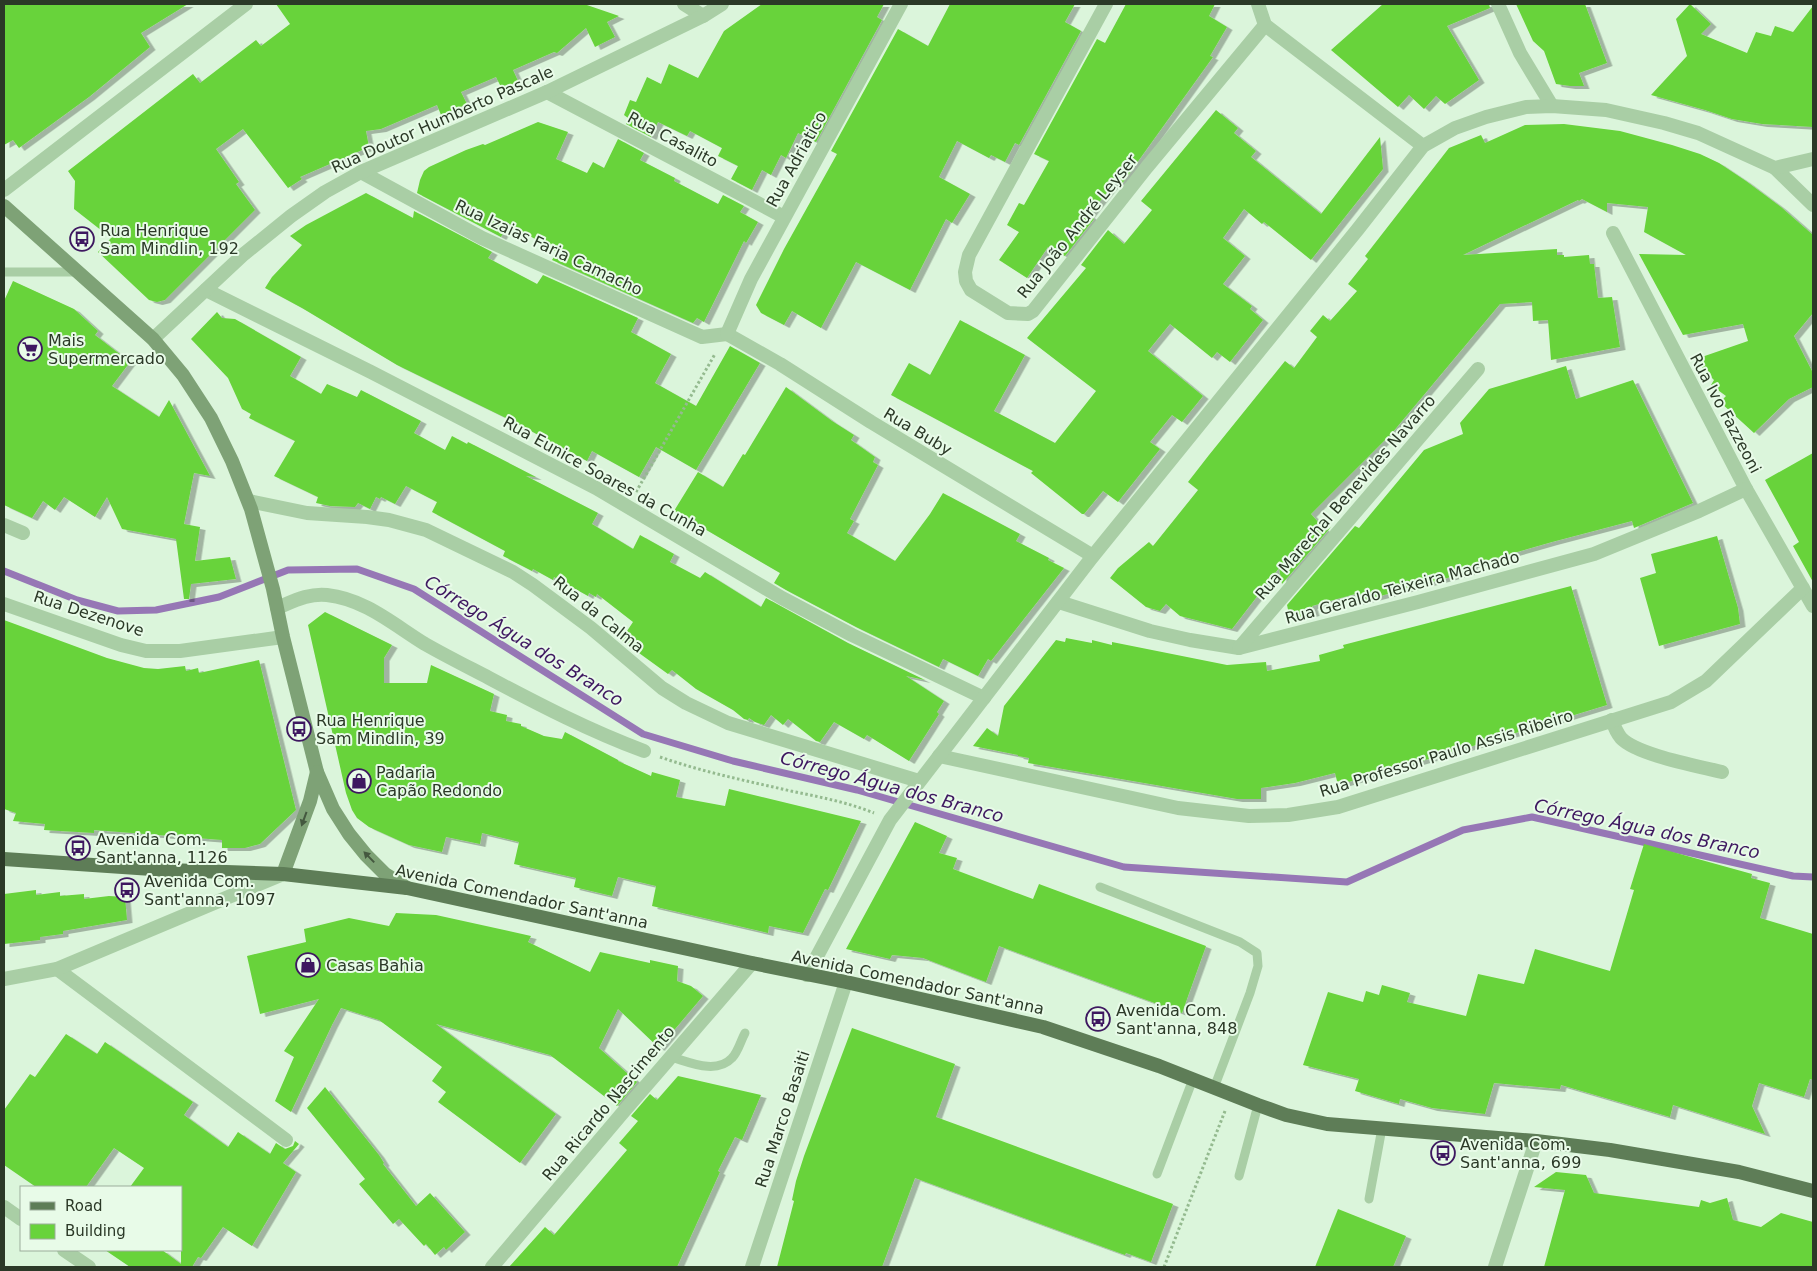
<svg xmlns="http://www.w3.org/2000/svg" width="1817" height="1271" font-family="'DejaVu Sans',sans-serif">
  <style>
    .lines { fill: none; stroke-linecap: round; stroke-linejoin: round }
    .stream { stroke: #9677b5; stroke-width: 7 }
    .building { fill: #68d33b; filter: url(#shadow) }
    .path { stroke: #94ba8f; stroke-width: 3; stroke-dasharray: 2.5 2.5; stroke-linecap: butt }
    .service { stroke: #a9cea5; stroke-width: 9 }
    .minor { stroke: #a9cea5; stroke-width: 14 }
    .tertiary { stroke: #a9cea5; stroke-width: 14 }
    .secondary { stroke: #7ea276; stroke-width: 14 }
    .primary { stroke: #5e7d57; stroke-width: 14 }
    .oneway { fill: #44583f }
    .labels { text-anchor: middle; stroke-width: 4; stroke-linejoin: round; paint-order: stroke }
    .street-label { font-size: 16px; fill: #2b3927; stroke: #e8fbe8 }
    .poi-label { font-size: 16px; fill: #2b3927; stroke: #e8fbe8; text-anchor: start }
    .water-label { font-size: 18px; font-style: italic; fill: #3e1860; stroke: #e8fbe8 }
  </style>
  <defs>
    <filter id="shadow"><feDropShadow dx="5.5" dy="3" stdDeviation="0" flood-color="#0004"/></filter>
  </defs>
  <rect width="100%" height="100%" fill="#dbf5db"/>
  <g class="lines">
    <!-- stream -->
    <path class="stream" d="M4 571 77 600 118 611 156 610 219 597 288 570 357 569 414 589 643 734 733 761 857 790 1124 867 1347 882 1463 830 1532 817 1793 876 1813 877"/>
  </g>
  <!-- building -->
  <g class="building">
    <path d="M4 4H188L141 33 150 47 89 97 19 148 13 140 4 145Z"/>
    <path d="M276 4H584L619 16 607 22 615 37 595 47 586 28 557 53 554 52 513 70 518 81 502 89 496 77 461 92 467 104 441 115 437 105 381 129 366 131 369 147 300 177 302 179 288 188 243 129 216 149 239 182 236 184 255 210 165 300 157 302 149 300 98 252 111 238 74 209 75 181 68 171 193 74 200 83 256 40 261 46 290 24Z"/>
    <path d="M762 4H884L877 17 882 20 816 142 798 133 786 158 781 155 771 175 762 170 752 190 731 179 738 166 718 156 722 148 690 131 687 136 658 122 651 137 626 124 628 118 624 115 630 100 636 102 647 77 661 84 669 64 698 78 724 31Z"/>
    <path d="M950 4H1075L1065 22 1081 31 1019 145 1015 143 1005 162 991 155 989 158 957 141 939 177 970 194 952 223 946 219 910 290 856 262 821 328 792 311 784 325 761 313 756 305 784 249 837 154 831 151 898 29 928 46Z"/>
    <path d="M1126 4H1215L1209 16 1227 27 1210 56 1213 57 1121 185 1116 181 1089 215 1094 219 1065 256 1048 247 1027 278 999 260 1019 232 1007 225 1019 203 1024 205 1049 161 1034 154 1097 39 1105 43Z"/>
    <path d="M1383 4H1489L1490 8 1447 26 1479 80 1445 104 1436 96 1424 109 1409 95 1398 107 1331 50Z"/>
    <path d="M1516 4H1585L1607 63 1579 73 1584 86H1570L1556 84 1544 51 1533 41Z"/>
    <path d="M1690 4 1711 24 1701 34 1747 53 1756 32 1771 36 1775 26 1793 32 1813 6V127L1762 124 1732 119 1705 110 1651 95 1687 56 1676 19Z"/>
    <path d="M1216 110 1238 128 1234 133 1256 151 1251 157 1321 214 1380 137 1383 169 1311 260 1264 222 1262 224 1244 209 1223 238 1245 256 1223 284 1252 306 1250 309 1263 320 1230 362 1217 352 1212 358 1170 324 1148 351 1203 396 1182 422 1172 415 1150 442 1160 449 1118 502 1103 491 1084 514H1082L1031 473 1033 471 891 395 909 363 930 375 960 320 1025 355 994 411 1055 443 1096 391 1027 338 1086 268 1081 265 1108 230 1124 244 1152 210 1141 201Z"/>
    <path d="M538 122 568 132 556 159 587 173 593 162 604 168 618 139 644 153 640 160 675 178 674 181 718 204 723 195 744 206 740 212 758 222 746 243 744 241 704 322 697 318 693 323 552 260 557 252 508 223 501 237 417 193 420 180 424 171 429 167 466 150 483 144 485 145Z"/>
    <path d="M1564 124 1620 131 1672 145 1700 154 1719 163 1746 181 1781 207 1813 235V313L1794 336 1813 373V387L1789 399 1754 433 1720 402 1726 396 1711 385 1714 380 1702 368 1704 365 1696 359 1748 341 1743 324 1683 335 1639 254 1686 255 1644 232 1648 207 1607 203V212L1582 199 1579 201 1578 200 1463 255 1557 249V255H1564V257L1589 255 1590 264H1594L1598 298 1612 297 1620 347 1551 360 1548 320 1533 321 1532 302 1500 304 1392 433 1311 514 1326 531 1331 527 1282 584 1279 568 1232 629 1180 616 1166 604 1160 611 1146 607 1110 578 1118 568 1149 542 1153 546 1198 490 1188 482 1209 455 1285 361 1294 368 1317 337 1310 331 1323 315 1330 321 1357 291 1348 284 1368 259 1365 256 1449 148 1481 135 1485 143 1525 125Z"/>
    <path d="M366 193 413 218 414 211 492 252 488 258 537 284 543 275 638 318 631 332 671 354 655 383 696 406 730 346 760 363 696 470 656 447 639 477 592 451 587 461 516 423 397 365 302 308 265 288 272 277 302 245 290 236 306 225Z"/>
    <path d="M13 281 74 309 98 331 95 335 130 362 112 386 159 417 169 400 210 476 194 473 184 524 200 527 195 561 230 557 236 579 191 584 189 599H184L176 539 122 529 107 497 95 517 64 497 55 510 43 501 32 518 4 505V301Z"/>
    <path d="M217 312 222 318 235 319 301 357 290 376 321 394 327 384 357 397 361 390 421 421 414 433 445 450 452 436 467 444 468 442 536 477 526 476 598 513 592 524 633 549 640 535 674 554 670 562 700 578 705 572 761 607 766 598 848 643 925 680 906 676 944 701 937 712 939 714 909 761 867 735 864 739 834 722 820 742 816 741 788 719 783 725 771 715 764 725 755 722 749 718 748 720 744 719 733 710 696 689 672 670 668 674 621 640 633 622 597 594 596 597 589 593 588 596 554 577 553 580 533 569 532 571 503 556 505 551 432 512 437 502 406 486 395 504 381 497 380 499 376 497 370 509 358 503 355 507 330 506 316 503 318 497 274 476 295 441 249 418 251 414 242 409 228 378 191 339Z"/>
    <path d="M1566 366 1576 399 1633 380 1693 503 1634 528 1632 521 1552 542 1472 565 1473 571 1358 602 1355 594 1312 606 1314 613 1290 619 1287 605 1355 526 1359 528 1424 450 1463 434 1460 423 1489 389Z"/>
    <path d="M786 387 832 421 854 435 851 440 875 457 873 462 878 465 850 519 854 521 847 533 895 561 930 514 943 493 1020 534 1016 541 1049 558 1048 560 1064 568 991 661 988 659 978 676 943 659 939 667 856 627 786 590 774 583 780 573 674 511 698 472 723 487 743 454 745 455Z"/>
    <path d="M1813 453V582L1793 546 1799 542 1765 480Z"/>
    <path d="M1717 536 1738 608 1740 624 1659 646 1640 578 1656 573 1651 554Z"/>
    <path d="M1571 586 1607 705 1453 752 1431 751 1432 758 1338 785 1335 773 1295 783 1261 788V799H1237L1028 763 1029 758 1018 756V755L973 746 987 728 998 736 1004 706 1056 640 1065 642 1066 638 1092 643V640L1112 645V642L1227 665 1266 662 1267 671 1320 661 1319 655 1344 648 1343 645Z"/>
    <path d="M325 612 392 645 384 658V683H427L431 665 494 694 490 711 507 715 506 721 521 724V726L544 736 562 739 565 732 618 760V761L651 776 652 772 680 780 676 797 725 806 729 789 861 821 828 890 825 889 803 933 769 926 768 933 652 906 656 886 618 877 612 896 574 887 576 878 514 864 519 842 482 833 480 844 446 837 442 852 409 845 369 827 357 818 352 810 346 793 308 625Z"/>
    <path d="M4 620 107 658 144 668 158 669 185 666 186 671 198 668 199 673 259 660 296 810 260 844 245 848H222V840L94 830V833L44 830 45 824 13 821 16 813 4 809Z"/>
    <path d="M915 822 947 836 939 853 957 858 953 869 1033 899 1039 884 1206 946 1182 1013 999 946 986 982 923 958 892 955 890 959 846 949Z"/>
    <path d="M1644 844 1752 874 1751 878 1770 883 1760 918 1813 934V1080L1810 1079 1804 1097 1759 1083 1752 1106 1765 1134 1673 1105 1670 1117 1561 1085 1560 1089 1494 1083 1485 1114 1432 1108 1400 1099 1399 1104 1355 1091 1359 1079 1303 1065 1328 992 1363 1002 1366 991 1379 995 1382 985 1410 993 1407 1002 1466 1016 1478 974 1524 984 1535 949 1610 971 1634 890 1630 889Z"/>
    <path d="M36 890V895L60 892V896L84 894V899L109 896 125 897 127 920 63 931V934L40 937V940L4 944V894Z"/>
    <path d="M396 913 436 915 531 936 528 942 590 972 600 952 650 963V960L678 966 677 981 691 986 703 996 659 1048 618 1009 599 1048 637 1082 617 1106 550 1055 436 1024 556 1114 520 1163 438 1102 446 1092 432 1081 442 1067 379 1020 341 1008 332 1025 291 1112 275 1101 294 1057 284 1051 319 999 260 1014 247 956 306 942 304 929 349 918 389 926Z"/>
    <path d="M852 1028 955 1064 936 1117 1173 1204 1151 1262 1126 1253 1125 1255 915 1178 882 1267H777L794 1201 792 1200 796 1181 804 1156Z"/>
    <path d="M66 1034 97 1054 105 1042 193 1102 184 1115 228 1147 238 1132 270 1154 276 1143 285 1149 293 1146 295 1141 299 1144 283 1163 296 1172 252 1246 223 1227 201 1258 198 1257 192 1267H130L105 1250H162L181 1264V1187H130L144 1168 114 1148 86 1187H36L4 1165V1110L30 1074 35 1077Z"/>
    <path d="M678 1076 761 1095 742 1140 735 1137 718 1171 720 1172 677 1267H509L545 1227 554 1235 627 1150 619 1143 638 1121 631 1116 650 1094 657 1100Z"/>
    <path d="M325 1087 379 1155 384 1163 383 1164 416 1206 430 1193 465 1232 446 1250 444 1247 435 1255 426 1244 424 1246 399 1219 393 1224 359 1184 365 1179 307 1108Z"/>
    <path d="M1556 1172 1586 1175 1594 1193 1699 1207 1701 1200 1710 1203 1727 1198 1733 1220 1761 1227 1781 1213 1813 1222V1267H1544L1565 1190 1534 1187Z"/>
    <path d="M1338 1209 1406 1236 1393 1267H1315Z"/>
  </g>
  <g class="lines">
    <!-- path -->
    <g class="path">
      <path d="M636 492 715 354"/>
      <path d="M660 757C703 772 747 781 791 791 819 797 847 802 874 813"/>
      <path d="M1164 1267 1225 1111"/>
    </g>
    <!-- service -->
    <g class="service">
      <path d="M4 272H77"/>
      <path d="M1100 887 1240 942 1257 953 1258 966 1250 993 1214 1088"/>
      <path d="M671 1057C689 1062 716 1075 732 1058 738 1052 741 1040 745 1033"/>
      <path d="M1157 1174 1193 1079"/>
      <path d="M1239 1176 1258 1105"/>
      <path d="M1369 1199 1382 1128"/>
    </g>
    <!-- minor -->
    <g class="minor">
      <path d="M684 4 703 16"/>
      <path d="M1106 4 969 255 965 272 966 281 971 290 1008 313 1028 314 1033 311 1147 167 1265 25"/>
      <path d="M1258 4 1265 25 1423 146"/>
      <path d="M1498 4 1520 53 1552 106"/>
      <path d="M547 92 784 217"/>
      <path d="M1775 168 1813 205"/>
      <path d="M361 172 482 238 702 337 727 334"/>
      <path d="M4 190 246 4"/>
      <path d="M1613 233 1746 489 1813 606"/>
      <path d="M206 290 371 372 596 488 782 598 852 635 984 698"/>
      <path d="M727 334 780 364 871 422 1093 556"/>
      <path d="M727 334 751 279 901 4"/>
      <path d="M249 501 307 513 367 517 389 520 426 530 513 572 533 585 591 628 662 688 686 703 728 723 919 781"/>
      <path d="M4 525 23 533"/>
      <path d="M1059 602 1150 631 1190 640 1239 648 1418 602 1594 554 1699 511 1746 489"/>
      <path d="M4 604 121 645 146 651H180L283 637"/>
      <path d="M277 608C294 601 309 593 327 595 365 599 394 625 425 644 446 656 468 667 489 678 540 705 590 731 644 751"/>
      <path d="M1239 648 1478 369"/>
      <path d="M1612 720C1614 726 1617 733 1621 738 1637 755 1698 766 1722 772"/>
      <path d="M939 756 1178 808 1249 816 1288 815 1338 807 1671 702 1706 681 1803 588"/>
      <path d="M57 969 286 1140"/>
      <path d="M807 975 890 820 1093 556 1358 229 1423 146 1455 128 1486 117 1526 107 1552 106 1606 110 1664 123 1698 133 1775 168 1813 159"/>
      <path d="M4 979 57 969 283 874"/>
      <path d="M4 1207 21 1219"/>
      <path d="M64 1250 89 1267"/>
      <path d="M492 1267 625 1110 752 963"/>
      <path d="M752 1267 846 982"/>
      <path d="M1495 1267 1536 1141"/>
    </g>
    <!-- tertiary -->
    <path class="tertiary" d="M153 339 244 254 291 216 325 192 361 172 547 92 703 16 722 4"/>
    <!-- secondary -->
    <g class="secondary">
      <path d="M4 206 153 339 183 375 211 418 232 461 251 509 273 589 283 637 317 772 333 809 349 834 366 855 385 874 407 888"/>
      <path d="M283 874 310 801 317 772"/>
    </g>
    <!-- primary -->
    <path class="primary" d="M4 859 167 870 283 874 407 888 752 963 846 982 1043 1027 1159 1066 1258 1105 1286 1115 1327 1124 1536 1141 1610 1150 1739 1172 1813 1191"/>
  </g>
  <!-- one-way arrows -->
  <defs><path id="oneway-solid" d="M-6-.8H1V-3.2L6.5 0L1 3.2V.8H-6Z" transform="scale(1.25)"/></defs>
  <g class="oneway">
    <use href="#oneway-solid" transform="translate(304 819) rotate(110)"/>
    <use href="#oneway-solid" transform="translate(369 857) rotate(-134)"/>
  </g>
  <!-- icons -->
  <defs>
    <g id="bus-ring" transform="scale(1.25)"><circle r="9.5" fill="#e8fbe8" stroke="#3e1860" stroke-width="1.5"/><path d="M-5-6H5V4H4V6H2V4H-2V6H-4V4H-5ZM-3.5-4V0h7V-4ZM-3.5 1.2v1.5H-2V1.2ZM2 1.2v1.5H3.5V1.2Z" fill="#3e1860"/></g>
    <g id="supermarket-ring" transform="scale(1.25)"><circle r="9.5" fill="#e8fbe8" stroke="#3e1860" stroke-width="1.5"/><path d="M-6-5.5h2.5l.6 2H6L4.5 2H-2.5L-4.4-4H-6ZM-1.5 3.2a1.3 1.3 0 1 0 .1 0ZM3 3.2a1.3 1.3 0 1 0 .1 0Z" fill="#3e1860"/></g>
    <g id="shop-ring" transform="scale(1.25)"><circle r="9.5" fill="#e8fbe8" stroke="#3e1860" stroke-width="1.5"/><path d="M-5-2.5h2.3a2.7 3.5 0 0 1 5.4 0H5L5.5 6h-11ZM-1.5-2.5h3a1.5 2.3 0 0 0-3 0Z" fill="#3e1860"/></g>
  </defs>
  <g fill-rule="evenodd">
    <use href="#bus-ring" x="82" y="239"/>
    <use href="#supermarket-ring" x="30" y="349"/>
    <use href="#bus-ring" x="299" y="729"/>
    <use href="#shop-ring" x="359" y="781"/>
    <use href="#bus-ring" x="78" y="848"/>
    <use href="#bus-ring" x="127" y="890"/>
    <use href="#shop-ring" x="308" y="965"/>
    <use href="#bus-ring" x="1098" y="1019"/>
    <use href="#bus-ring" x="1443" y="1153"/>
  </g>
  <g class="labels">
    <!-- street labels -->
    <g class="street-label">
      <text transform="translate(442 119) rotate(-24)" y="6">Rua Doutor Humberto Pascale</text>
      <text transform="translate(673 139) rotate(28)" y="6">Rua Casalito</text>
      <text transform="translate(796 159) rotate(-61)" y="6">Rua Adriatico</text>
      <text transform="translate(1077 226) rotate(-51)" y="6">Rua João André Leyser</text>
      <text transform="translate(549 247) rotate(25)" y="6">Rua Izaias Faria Camacho</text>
      <text transform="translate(1726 413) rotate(62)" y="6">Rua Ivo Fazzeoni</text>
      <text transform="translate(918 431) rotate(31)" y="6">Rua Buby</text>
      <text transform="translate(605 476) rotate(29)" y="6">Rua Eunice Soares da Cunha</text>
      <text transform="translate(1345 497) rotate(-49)" y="6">Rua Marechal Benevides Navarro</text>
      <text transform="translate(1402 587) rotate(-15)" y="6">Rua Geraldo Teixeira Machado</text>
      <text transform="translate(89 613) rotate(18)" y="6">Rua Dezenove</text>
      <text transform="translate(599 614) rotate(39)" y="6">Rua da Calma</text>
      <text transform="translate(1446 753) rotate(-17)" y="6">Rua Professor Paulo Assis Ribeiro</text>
      <text transform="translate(522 896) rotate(12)" y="6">Avenida Comendador Sant'anna</text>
      <text transform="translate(918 982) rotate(12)" y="6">Avenida Comendador Sant'anna</text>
      <text transform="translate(608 1103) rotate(-50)" y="6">Rua Ricardo Nascimento</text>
      <text transform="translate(782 1119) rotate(-72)" y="6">Rua Marco Basaiti</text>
    </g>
    <!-- poi labels -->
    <g class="poi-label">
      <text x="100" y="236">Rua Henrique<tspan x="100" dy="18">Sam Mindlin, 192</tspan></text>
      <text x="48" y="346">Mais<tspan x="48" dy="18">Supermercado</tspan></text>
      <text x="316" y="726">Rua Henrique<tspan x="316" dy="18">Sam Mindlin, 39</tspan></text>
      <text x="376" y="778">Padaria<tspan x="376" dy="18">Capão Redondo</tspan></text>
      <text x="96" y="845">Avenida Com.<tspan x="96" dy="18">Sant'anna, 1126</tspan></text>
      <text x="144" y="887">Avenida Com.<tspan x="144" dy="18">Sant'anna, 1097</tspan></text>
      <text x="326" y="971">Casas Bahia</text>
      <text x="1116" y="1016">Avenida Com.<tspan x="1116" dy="18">Sant'anna, 848</tspan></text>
      <text x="1460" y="1150">Avenida Com.<tspan x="1460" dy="18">Sant'anna, 699</tspan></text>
    </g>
    <!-- water labels -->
    <g class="water-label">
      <text transform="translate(524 641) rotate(32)" y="6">Córrego Água dos Branco</text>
      <text transform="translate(892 787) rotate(15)" y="6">Córrego Água dos Branco</text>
      <text transform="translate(1647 829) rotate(12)" y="6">Córrego Água dos Branco</text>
    </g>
  </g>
  <!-- border -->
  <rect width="1817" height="1271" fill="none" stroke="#2b3927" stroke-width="10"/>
  <!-- legend -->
  <rect x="20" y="1186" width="162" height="65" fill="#e8fbe8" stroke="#9cad9b"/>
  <rect x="30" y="1202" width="25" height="8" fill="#5e7d57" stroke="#9cad9b"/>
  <text x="65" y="1211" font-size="15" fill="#2b3927">Road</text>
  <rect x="30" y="1224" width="25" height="15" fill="#68d33b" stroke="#9cad9b"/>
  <text x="65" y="1236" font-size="15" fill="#2b3927">Building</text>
</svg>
